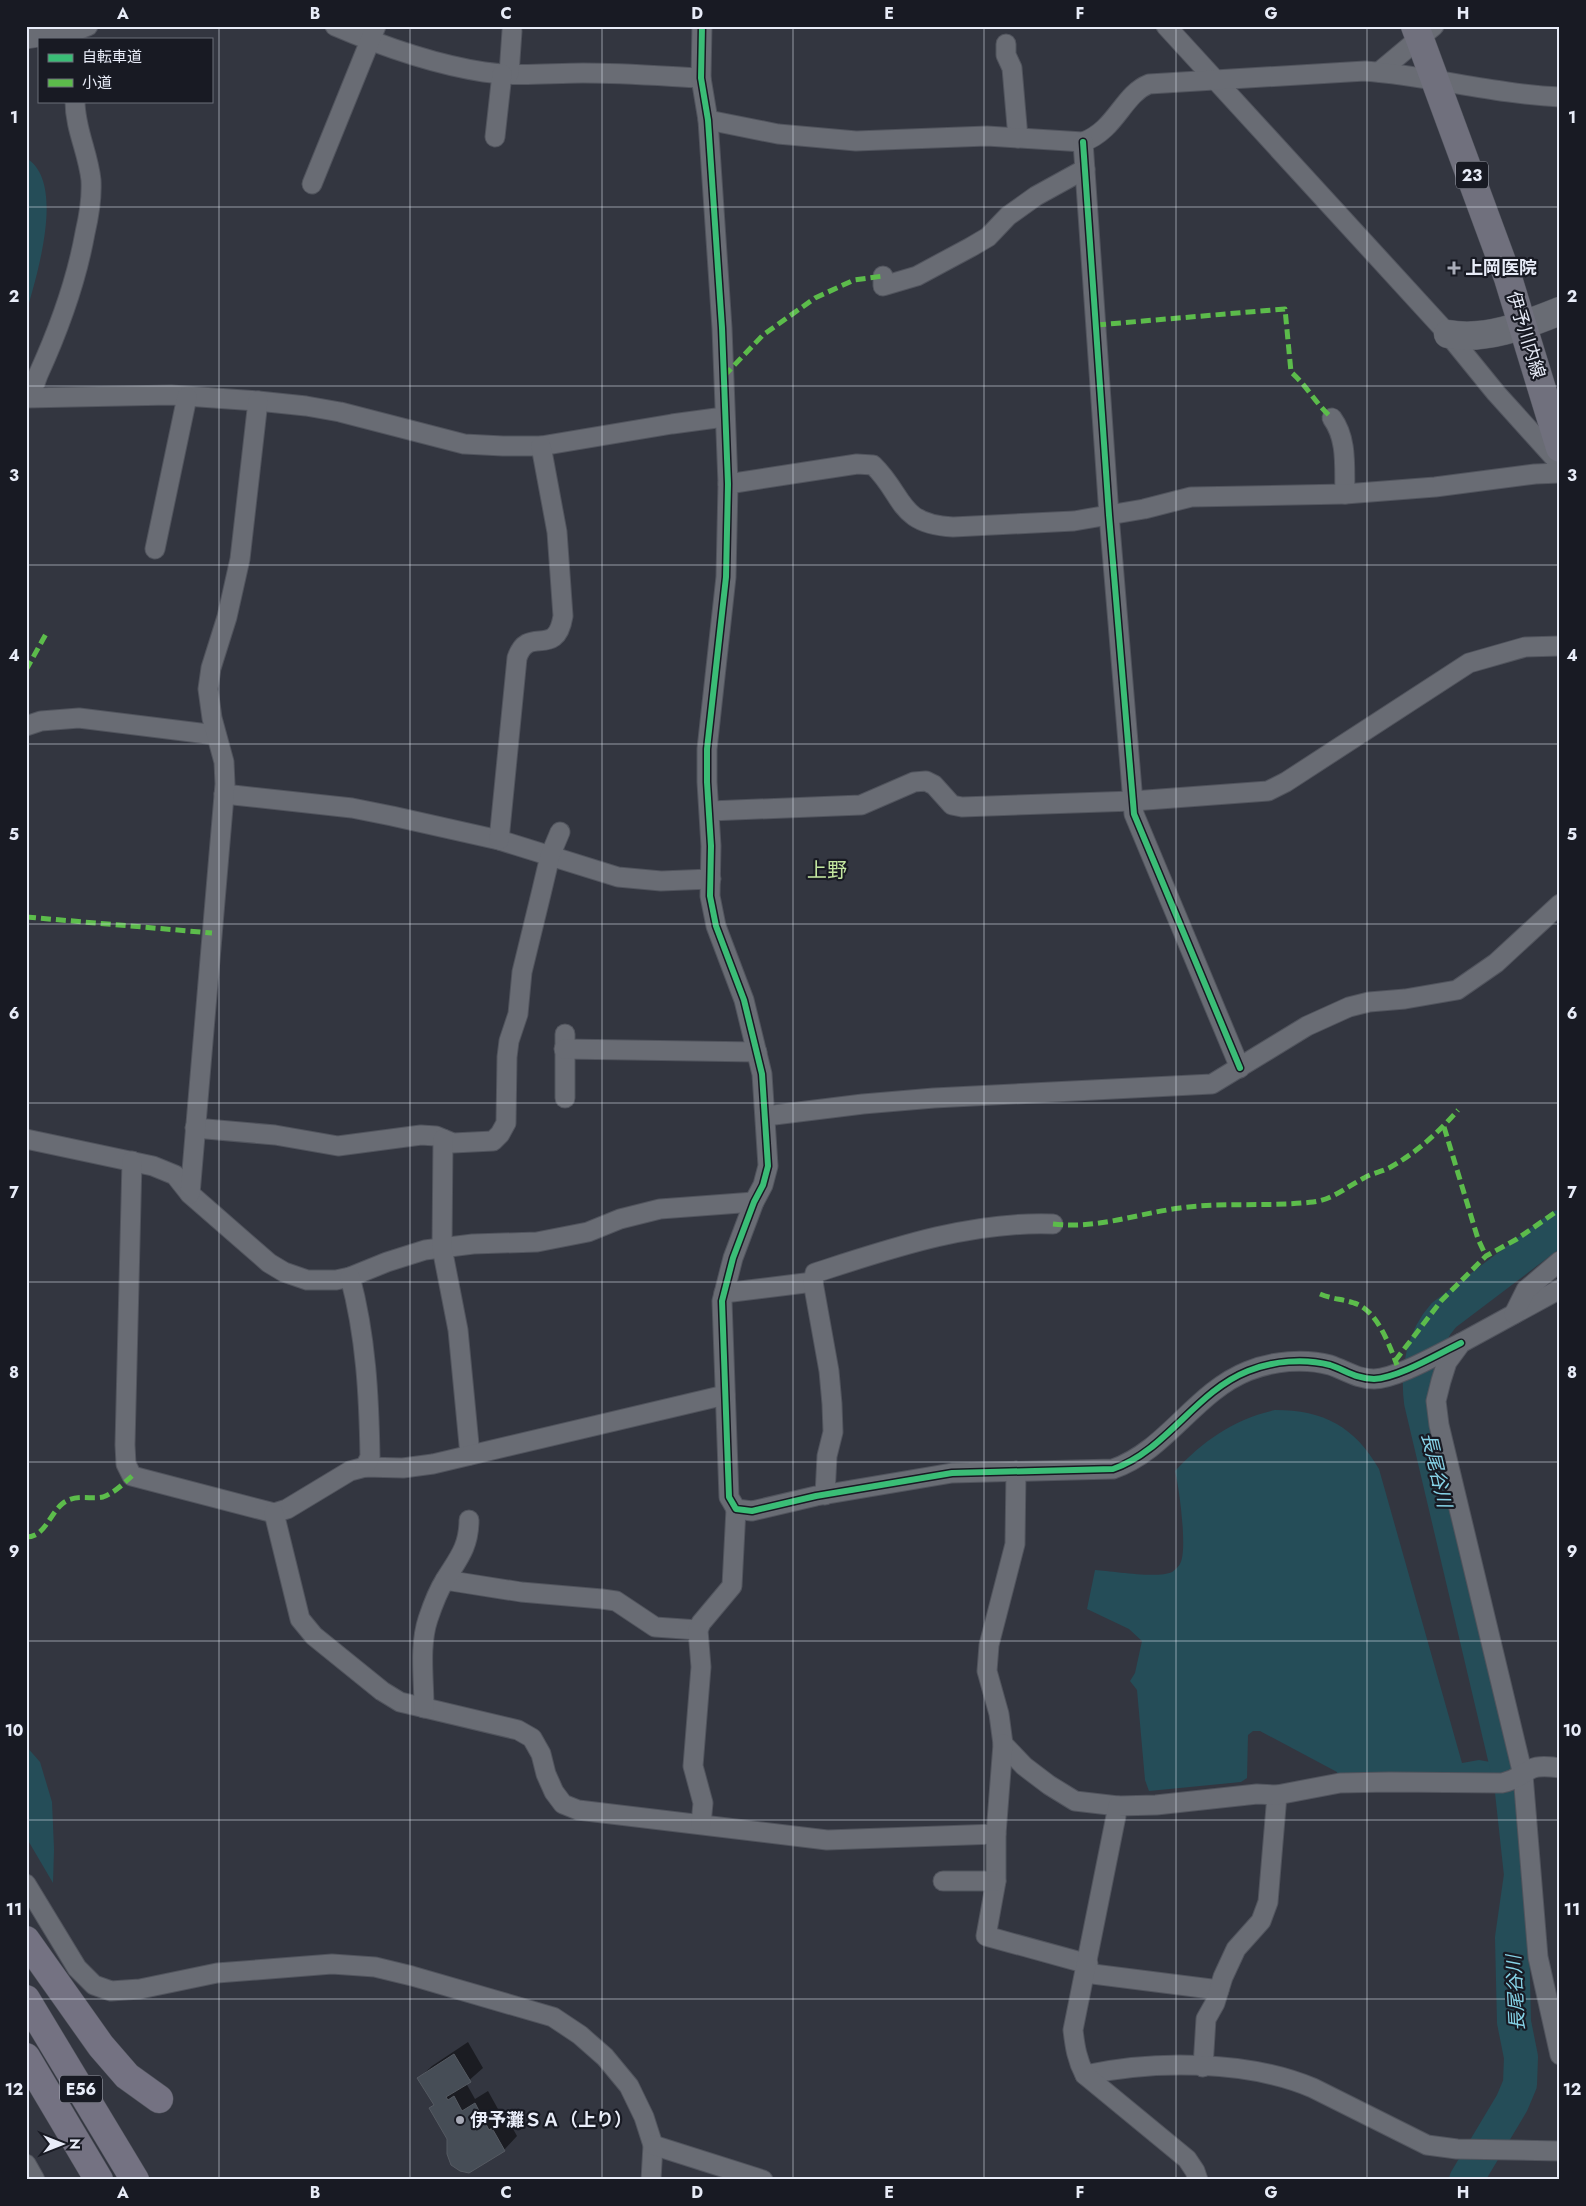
<svg xmlns="http://www.w3.org/2000/svg" width="1586" height="2206" font-family="Jost,'Noto Sans JP',sans-serif">
  <style>
    .water { fill: #254d58 }
    .shadow { fill: #0007 }
    .lines { fill: none; stroke-linecap: round; stroke-linejoin: round }
    .river { stroke: #254d58; stroke-width: 34 }
    .building { fill: #464d56; stroke: #555a62 }
    .street-casing { stroke: #51545d; stroke-width: 21 }
    .secondary-casing { stroke: #51545d; stroke-width: 29 }
    .primary-casing { stroke: #51545d; stroke-width: 29 }
    .highway-casing { stroke: #51545d; stroke-width: 29 }
    .street { stroke: #696c74; stroke-width: 19 }
    .secondary { stroke: #696c74; stroke-width: 28 }
    .primary { stroke: #70707d; stroke-width: 28 }
    .highway { stroke: #747282; stroke-width: 28 }
    .quiet { stroke: #5cbc4b; stroke-width: 5; stroke-dasharray: 10 5; stroke-linecap: butt }
    .cycleway-casing { stroke: #181a23; stroke-width: 9 }
    .cycleway { stroke: #3abd76; stroke-width: 6 }
    .grid { fill: none; stroke: #e8ecf8; stroke-width: 1; stroke-opacity: 0.55 }
    .poi-dot { fill: #a9acb8; stroke: #181a23; stroke-width: 2 }
    .labels { text-anchor: middle; stroke-width: 4.5; stroke-linejoin: round; paint-order: stroke }
    .shield { fill: #181a23; stroke: #aaadb8; stroke-width: 1 }
    .shield-label { font-size: 16px; font-weight: bold; fill: #e8ecf8 }
    .poi-label { font-size: 18px; font-weight: bold; fill: #e8ecf8; stroke: #181a23; text-anchor: start }
    .street-label { font-size: 18px; fill: #e8ecf8; stroke: #181a23 }
    .water-label { font-size: 19px; font-style: italic; fill: #86d3e7; stroke: #181a23 }
    .quarter-label { font-size: 20px; fill: #c3e69f; stroke: #181a23 }
    .neatline { fill: none; stroke: #e8ecf8; stroke-width: 2 }
    .grid-label { font-size: 16px; text-anchor: middle; font-weight: bold; fill: #e8ecf8 }
  </style>
  <rect width="100%" height="100%" fill="#333640"/>
  <!-- water -->
  <g class="water">
    <path d="M26 158C67 182 36 277 26 314Z"/>
    <path d="M1275 1410C1324 1410 1355 1427 1379 1469L1462 1763 1479 1760 1496 1763 1509 1761 1511 1769 1503 1773 1338 1777 1337 1772 1260 1731H1253L1248 1735 1247 1778 1241 1782 1149 1791 1145 1780 1137 1690 1130 1681 1135 1673 1142 1641 1129 1629 1087 1609 1095 1570C1112 1571 1158 1579 1172 1572 1174 1571 1179 1566 1180 1564 1188 1551 1179 1486 1175 1471 1203 1441 1234 1419 1275 1410Z"/>
    <path d="M26 1746 40 1762 52 1802 54 1849 53 1883 26 1837Z"/>
  </g>
  <!-- shadow -->
  <path class="shadow" d="M468 2042 483 2068 466 2083 475 2099 488 2091 503 2118 506 2116 517 2136 504 2150 469 2172 449 2139 435 2104 418 2079 432 2066Z"/>
  <g class="lines">
    <!-- river -->
    <g class="river">
      <path d="M1508 1771 1421 1402C1417 1371 1423 1338 1444 1315L1560 1227"/>
      <path d="M1466 2180 1512 2103 1520 2084 1521 2057 1514 2022 1512 1938 1521 1875 1512 1792"/>
    </g>
  </g>
  <!-- building -->
  <path class="building" d="M454 2054 471 2082 446 2097 448 2100 454 2096 462 2111 475 2103 489 2130 492 2128 505 2151 469 2173 460 2171 451 2165 447 2154V2139L429 2108 434 2105 417 2078Z"/>
  <g class="lines">
    <!-- street casing -->
    <g class="street-casing">
      <g id="street">
        <path d="M335 26C384 47 432 64 484 72 518 77 550 73 583 73 622 73 662 76 701 78"/>
        <path d="M702 26 701 78 708 120 722 328 728 484 726 577 707 749V782L711 846 710 896 716 926 744 1000 762 1074 768 1166 763 1185 754 1202 733 1258 722 1301 729 1497 736 1509 752 1511 816 1496 952 1473 1113 1469C1166 1451 1195 1392 1248 1371 1273 1361 1304 1358 1330 1365 1345 1370 1357 1379 1374 1379 1398 1378 1438 1354 1461 1343"/>
        <path d="M1166 26 1448 334 1496 393 1560 464"/>
        <path d="M26 39 75 31 88 26"/>
        <path d="M1006 44V55L1012 68 1018 138"/>
        <path d="M1379 72 1434 26"/>
        <path d="M509 74 512 31"/>
        <path d="M708 120 778 134 856 141 987 136 1083 142C1116 130 1123 94 1149 84L1365 71C1431 76 1494 94 1560 97"/>
        <path d="M495 137 502 74"/>
        <path d="M1083 142 1109 515 1134 814 1240 1068"/>
        <path d="M312 184 376 26"/>
        <path d="M883 276V286L917 276 971 247 988 237 1008 216 1036 196 1085 169"/>
        <path d="M33 397 34 386 38 375C59 329 76 283 85 233 89 216 92 197 91 180 88 152 75 129 75 101"/>
        <path d="M26 398 171 395 258 401 306 406 340 412 464 444 503 446H541L672 424 724 417"/>
        <path d="M1332 418C1348 440 1344 468 1345 494"/>
        <path d="M728 484 857 464 873 465C905 496 897 524 953 527L1074 521 1144 509 1191 497 1345 494 1435 487 1535 474 1560 473"/>
        <path d="M155 549 187 397"/>
        <path d="M26 726 41 721 79 718 216 735"/>
        <path d="M224 794 352 808 392 816 499 840 618 877 661 881 711 879"/>
        <path d="M710 811 861 805 914 782 926 781 934 785 952 805 962 807 1133 801 1268 791 1286 782 1469 663 1525 647 1560 646"/>
        <path d="M499 840 517 658C528 624 556 660 563 616L557 532 541 446"/>
        <path d="M565 1034V1098"/>
        <path d="M564 1049 757 1052"/>
        <path d="M766 1116 863 1104 934 1098 1212 1084 1307 1026 1349 1007 1369 1002 1405 999 1457 990 1496 963 1560 904"/>
        <path d="M195 1128 275 1135 338 1146 421 1135 436 1136 453 1143 493 1141 500 1134 506 1123 507 1057 509 1041 518 1014 522 972 541 894 550 856 560 832"/>
        <path d="M26 1139 153 1166 175 1175 190 1194 269 1263 284 1272 307 1280H336L350 1277 387 1262 425 1250 473 1244 537 1242 588 1232 620 1219 660 1209 754 1202"/>
        <path d="M443 1139 442 1248 458 1330 470 1455"/>
        <path d="M132 1161 125 1445 126 1464 132 1476 274 1513 287 1509 350 1471 365 1467 403 1468 433 1464 725 1395"/>
        <path d="M190 1194 225 784 224 762 212 718 208 689 211 668 227 617 240 559 258 401"/>
        <path d="M350 1277C366 1336 369 1397 370 1457L365 1467"/>
        <path d="M1560 1289 1461 1343 1447 1362 1441 1381 1436 1401 1439 1425 1523 1775 1538 1957 1560 2055"/>
        <path d="M724 1293 813 1282"/>
        <path d="M1514 1314 1526 1290 1560 1261"/>
        <path d="M1016 1471 1015 1544 989 1645 987 1671 999 1714 1003 1744 1024 1766 1049 1785 1075 1801 1118 1806"/>
        <path d="M825 1495 827 1456 833 1432 832 1404 829 1371 813 1282 815 1273C892 1248 971 1221 1053 1224"/>
        <path d="M274 1513 300 1619 314 1636 382 1691 400 1702 518 1730 532 1738 541 1754 546 1774 554 1792 563 1804 578 1810 827 1840 996 1834"/>
        <path d="M445 1580 521 1592 602 1599 616 1601 655 1627 698 1630"/>
        <path d="M424 1708C424 1679 419 1646 428 1619 432 1607 438 1591 445 1580 458 1559 469 1547 469 1520"/>
        <path d="M1003 1744 996 1834V1881L986 1936 1088 1964"/>
        <path d="M701 1824 703 1803 693 1766 701 1667 698 1630 701 1623 732 1586 736 1509"/>
        <path d="M943 1881H996"/>
        <path d="M26 1884 77 1968 94 1985 111 1991 140 1989 217 1973 332 1964 375 1967 412 1976 553 2017 580 2035 605 2057 629 2086 644 2117 653 2145 651 2180"/>
        <path d="M1085 1973 1219 1990"/>
        <path d="M1203 2067 1206 2019 1215 2003 1223 1977 1236 1949 1261 1921 1268 1902 1277 1795"/>
        <path d="M1085 2075C1154 2060 1247 2060 1313 2088L1427 2145 1457 2149 1560 2151"/>
        <path d="M653 2145 763 2180"/>
        <path d="M26 2164 35 2180"/>
        <path d="M1198 2180 1195 2171 1187 2159 1085 2075C1077 2060 1075 2047 1073 2030L1118 1806 1156 1805 1257 1794 1277 1795 1340 1783 1389 1782 1502 1783C1517 1780 1519 1775 1531 1769 1540 1765 1551 1767 1560 1768"/>
      </g>
    </g>
    <!-- secondary casing -->
    <g class="secondary-casing">
      <path id="secondary" d="M1448 334C1486 341 1525 325 1560 311"/>
    </g>
    <!-- primary casing -->
    <g class="primary-casing">
      <path id="primary" d="M1415 26 1508 278 1560 448"/>
    </g>
    <!-- highway casing -->
    <g class="highway-casing">
      <g id="highway">
        <path d="M26 1940 101 2046 127 2076 159 2099"/>
        <path d="M26 1999 135 2180"/>
        <path d="M26 2057 99 2180"/>
      </g>
    </g>
    <!-- street -->
    <use href="#street" class="street"/>
    <!-- secondary -->
    <use href="#secondary" class="secondary"/>
    <!-- primary -->
    <use href="#primary" class="primary"/>
    <!-- highway -->
    <use href="#highway" class="highway"/>
    <!-- quiet -->
    <g class="quiet">
      <path d="M1096 325 1285 309 1291 372C1307 386 1316 404 1332 418"/>
      <path d="M724 376 763 335 815 298 854 280 883 276"/>
      <path d="M26 670 46 634"/>
      <path d="M26 917 212 933"/>
      <path d="M1444 1127 1478 1239 1486 1256"/>
      <path d="M1053 1224C1099 1229 1135 1214 1180 1208 1224 1202 1269 1207 1313 1202 1332 1200 1348 1186 1364 1178 1372 1173 1381 1172 1389 1168 1416 1153 1438 1133 1458 1110"/>
      <path d="M1320 1294C1332 1299 1342 1299 1354 1303 1377 1310 1389 1344 1397 1365"/>
      <path d="M1395 1361 1441 1301 1486 1256 1517 1239 1560 1209"/>
      <path d="M26 1537C45 1537 49 1515 62 1504 75 1493 91 1500 103 1497 114 1493 123 1484 132 1476"/>
    </g>
    <!-- cycleway casing -->
    <g class="cycleway-casing">
      <g id="cycleway">
        <path d="M702 26 701 78 708 120 722 328 728 484 726 577 707 749V782L711 846 710 896 716 926 744 1000 762 1074 768 1166 763 1185 754 1202 733 1258 722 1301 729 1497 736 1509 752 1511 816 1496 952 1473 1113 1469C1166 1451 1195 1392 1248 1371 1273 1361 1304 1358 1330 1365 1345 1370 1357 1379 1374 1379 1398 1378 1438 1354 1461 1343"/>
        <path d="M1083 142 1109 515 1134 814 1240 1068"/>
      </g>
    </g>
    <!-- cycleway -->
    <use href="#cycleway" class="cycleway"/>
  </g>
  <!-- grid -->
  <path class="grid" d="M219 26V2180M410 26V2180M602 26V2180M793 26V2180M984 26V2180M1176 26V2180M1367 26V2180M26 207H1560M26 386H1560M26 565H1560M26 744H1560M26 924H1560M26 1103H1560M26 1282H1560M26 1462H1560M26 1641H1560M26 1820H1560M26 1999H1560"/>
  <!-- markers -->
  <g class="poi-dot">
    <path d="M1451.5 260.5h5v5h5v5h-5v5h-5v-5h-5v-5h5z"/>
    <circle cx="460" cy="2120" r="5"/>
  </g>
  <g class="labels">
    <!-- shield labels -->
    <g class="shield">
      <rect x="1456" y="161.5" width="32" height="27" rx="4"/>
      <rect x="60" y="2075.5" width="42" height="27" rx="4"/>
    </g>
    <g class="shield-label">
      <text x="1472" y="181">23</text>
      <text x="81" y="2095">E56</text>
    </g>
    <!-- poi labels -->
    <g class="poi-label">
      <text x="1465" y="274">上岡医院</text>
      <text x="470" y="2126">伊予灘ＳＡ（上り）</text>
    </g>
    <!-- street labels -->
    <g class="street-label">
      <text transform="translate(1526 335) rotate(73)" y="6">伊予川内線</text>
    </g>
    <!-- water labels -->
    <g class="water-label">
      <text transform="translate(1437 1470) rotate(77)" y="7">長尾谷川</text>
      <text transform="translate(1515 1993) rotate(-93)" y="7">長尾谷川</text>
    </g>
    <!-- quarter labels -->
    <g class="quarter-label">
      <text x="827" y="877">上野</text>
    </g>
  </g>
  <!-- border -->
  <rect width="1586" height="2206" fill="none" stroke="#181a23" stroke-width="55"/>
  <!-- legend -->
  <rect x="38" y="38" width="175" height="65" fill="#181a23" stroke="#6b6e78"/>
  <rect x="48" y="54" width="25" height="8" fill="#3abd76" stroke="#6b6e78"/>
  <text x="82" y="62" font-size="15" fill="#e8ecf8">自転車道</text>
  <rect x="48" y="79" width="25" height="8" fill="#5cbc4b" stroke="#6b6e78"/>
  <text x="82" y="88" font-size="15" fill="#e8ecf8">小道</text>
  <!-- north arrow -->
  <g transform="translate(62 2144) rotate(90)" stroke="#181a23" stroke-width="4" paint-order="stroke">
  <path d="M0-4L9 19L0 12L-9 19Z" fill="#e8ecf8"/>
  <text y="-8" font-size="14" font-weight="bold" text-anchor="middle" fill="#e8ecf8">N</text>
  </g>
  <rect x="28" y="28" width="1530" height="2150" class="neatline"/>
  <g class="grid-label">
    <text x="123" y="19">A</text>
    <text x="315" y="19">B</text>
    <text x="506" y="19">C</text>
    <text x="697" y="19">D</text>
    <text x="889" y="19">E</text>
    <text x="1080" y="19">F</text>
    <text x="1271" y="19">G</text>
    <text x="1463" y="19">H</text>
    <text x="14" y="123">1</text>
    <text x="1572" y="123">1</text>
    <text x="14" y="302">2</text>
    <text x="1572" y="302">2</text>
    <text x="14" y="481">3</text>
    <text x="1572" y="481">3</text>
    <text x="14" y="661">4</text>
    <text x="1572" y="661">4</text>
    <text x="14" y="840">5</text>
    <text x="1572" y="840">5</text>
    <text x="14" y="1019">6</text>
    <text x="1572" y="1019">6</text>
    <text x="14" y="1198">7</text>
    <text x="1572" y="1198">7</text>
    <text x="14" y="1378">8</text>
    <text x="1572" y="1378">8</text>
    <text x="14" y="1557">9</text>
    <text x="1572" y="1557">9</text>
    <text x="14" y="1736">10</text>
    <text x="1572" y="1736">10</text>
    <text x="14" y="1915">11</text>
    <text x="1572" y="1915">11</text>
    <text x="14" y="2095">12</text>
    <text x="1572" y="2095">12</text>
    <text x="123" y="2198">A</text>
    <text x="315" y="2198">B</text>
    <text x="506" y="2198">C</text>
    <text x="697" y="2198">D</text>
    <text x="889" y="2198">E</text>
    <text x="1080" y="2198">F</text>
    <text x="1271" y="2198">G</text>
    <text x="1463" y="2198">H</text>
  </g>
</svg>
